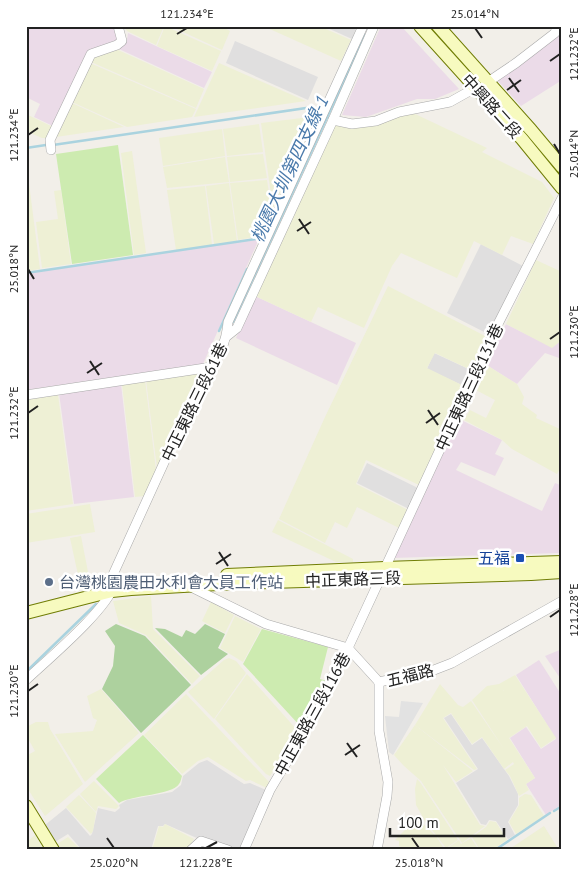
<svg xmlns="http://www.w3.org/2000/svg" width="588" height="876" font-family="'PT Sans','Noto Sans TC',sans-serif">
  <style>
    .residential { fill: #e0dfdf }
    .industrial { fill: #ebdbe8 }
    .farmland { fill: #eef0d5 }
    .grass { fill: #cdebb0 }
    .forest { fill: #add19e }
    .parking { fill: #e2e2e2 }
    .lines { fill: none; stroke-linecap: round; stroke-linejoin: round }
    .stream { stroke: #aad3df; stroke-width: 2.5 }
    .street-casing { stroke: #a9a9a9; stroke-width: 10 }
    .secondary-casing { stroke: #707d05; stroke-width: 14 }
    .street { stroke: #fff; stroke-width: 9 }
    .secondary { stroke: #f7fabf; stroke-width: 12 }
    .ticks { fill: none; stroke: #222; stroke-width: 2 }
    .transit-dot { fill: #1a4fb4; stroke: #fff; stroke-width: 2 }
    .service-dot { fill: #5c6f8a; stroke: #fff; stroke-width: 2 }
    .labels { text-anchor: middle; stroke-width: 5; stroke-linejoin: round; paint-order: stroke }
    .street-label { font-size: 16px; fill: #222; stroke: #fff }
    .transit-label { font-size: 16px; fill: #164399; stroke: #fff; text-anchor: end }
    .service-label { font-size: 16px; fill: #4e5e75; stroke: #fff; text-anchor: start }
    .water-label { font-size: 18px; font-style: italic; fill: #4a7aab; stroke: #fff }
    .neatline { fill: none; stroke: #222; stroke-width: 2 }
    .ticks-label { font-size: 12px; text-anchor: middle; fill: #222 }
  </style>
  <rect width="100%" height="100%" fill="#f2efe9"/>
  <!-- residential -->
  <g class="residential">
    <path d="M323 26H357L352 39Z"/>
    <path d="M235 41 318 77 308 100 226 63Z"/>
    <path d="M481 244 523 266 490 335 447 313Z"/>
    <path d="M434 353 473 371 466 387 427 369Z"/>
    <path d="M367 463 418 488 409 509 357 483Z"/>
    <path d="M451 714 472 745 482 738 509 776 518 794V805L508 822 515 835 508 839 496 821 489 820 486 825 481 824 456 783 478 769 444 718Z"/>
    <path d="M207 760 244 784 250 783 266 790 253 824 239 850 199 839 165 824 163 826H158L151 850H82L68 834 55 842 45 825 66 808 90 836 92 834 98 808 115 812 120 808 119 805 127 800 172 792 181 785 183 776 199 763Z"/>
  </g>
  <!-- industrial -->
  <g class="industrial">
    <path d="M26 26H115L118 38 115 42 88 51 53 126 34 117 40 104 26 97Z"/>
    <path d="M381 26H401L459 89 435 99H417L366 117 342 115Z"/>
    <path d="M560 26H562V80L521 106 496 79Z"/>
    <path d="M128 33 212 72 204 88 119 49 127 40Z"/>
    <path d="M259 239 203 364 26 390V273Z"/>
    <path d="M255 296 356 343 337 385 236 338Z"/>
    <path d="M506 324 552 347 562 340V359L545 353 517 384 485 364Z"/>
    <path d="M121 384 134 497 74 504 59 393Z"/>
    <path d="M459 419 502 440 495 454 504 458 495 476 461 462 456 470 542 511 555 483 560 485 562 482V553L392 558Z"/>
    <path d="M562 649V681L545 656Z"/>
    <path d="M539 660 562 696V804L546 815 526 784 535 778 510 738 526 727 541 749 556 739 516 675Z"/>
  </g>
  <!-- farmland -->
  <g class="farmland">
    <path d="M124 26H164L156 45 127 31Z"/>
    <path d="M165 26 221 51 212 71 157 46Z"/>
    <path d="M170 26H221L230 31 222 50Z"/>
    <path d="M263 26H319L351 40 341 61Z"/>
    <path d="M118 50 204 89 196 108 91 62 93 57Z"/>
    <path d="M90 63 196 109 192 117 127 127 72 102Z"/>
    <path d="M219 63 306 101 194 117Z"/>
    <path d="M72 103 124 127 56 137Z"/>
    <path d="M411 112 487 148 482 152 542 182 554 198 533 244 511 236 502 255 474 241 457 278 401 253 392 266 364 328 318 307 311 322 255 296 332 125Z"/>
    <path d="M26 114 53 127 47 138H42L26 131Z"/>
    <path d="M310 117 316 119 273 209 261 123Z"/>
    <path d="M259 124 263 152 227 156 223 129Z"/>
    <path d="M222 129 225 156 163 166 159 138Z"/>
    <path d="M132 151 146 253 134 255 121 153Z"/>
    <path d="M263 154 267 178 230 182 227 157Z"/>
    <path d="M225 157 229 182 167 188 163 167Z"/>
    <path d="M26 160 40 269 26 271Z"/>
    <path d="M267 180 272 212 261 236 238 240 230 183Z"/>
    <path d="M229 183 237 241 214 244 206 186Z"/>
    <path d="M205 186 212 245 176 250 167 190Z"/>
    <path d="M61 190 71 264 42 268 36 222 58 219 54 191Z"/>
    <path d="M536 260 562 272V340L552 348 506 324Z"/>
    <path d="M388 286 489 338 473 371 435 353 427 368 466 387 419 485 366 460 356 484 408 510 399 528 357 507 347 528 335 522 325 543 279 519 325 417Z"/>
    <path d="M485 364 517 384 524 397 522 404 537 415 536 418 562 430V465L557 474 512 449 502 440 464 420 470 410 486 418 495 400 472 388Z"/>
    <path d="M202 371 157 468 146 380Z"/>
    <path d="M145 380 156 470 144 496 135 497 122 384Z"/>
    <path d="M58 395 73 504 26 511V400Z"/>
    <path d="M90 504 95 532 26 543V514Z"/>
    <path d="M278 520 353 559V562H336L272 532Z"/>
    <path d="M81 536 90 582 80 584 70 538Z"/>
    <path d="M151 596 153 629 200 676 192 684 146 635 119 623 113 601Z"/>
    <path d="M211 602 234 615 225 633 202 621Z"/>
    <path d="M235 616 261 629 243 662 220 648Z"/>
    <path d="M229 658 236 661 246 673 214 719 188 692 224 660Z"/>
    <path d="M247 674 298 731 270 776 266 774 215 719Z"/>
    <path d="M515 675 556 738 541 748 527 726 509 738 535 778 526 784 529 790 519 796 510 776 505 770 514 764 513 762 504 769 482 737 472 744 451 713 443 718 477 769 474 770 415 725 440 684 458 705 463 707 471 701 504 749 472 700 487 686 499 684 504 691 499 684Z"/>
    <path d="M101 689 139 733 85 782 55 734 93 731 97 720 93 718 87 696Z"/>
    <path d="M186 694 269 782 267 788 250 780 246 781 208 757 198 761 182 774 144 735Z"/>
    <path d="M36 722H48L50 729 83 784 45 816 26 786V756L35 751 26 735V727Z"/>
    <path d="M415 725 473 771 456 782 443 765 480 825 485 826 462 843 421 781 404 766 394 755Z"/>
    <path d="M417 779 420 782 458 840 446 848 425 821 416 805 415 789Z"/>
    <path d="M94 781 119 806 116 809 98 806 96 812 80 794Z"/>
    <path d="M525 794 531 795 544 816 516 834 509 822 519 805V798Z"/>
    <path d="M79 795 96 813 93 831 91 834 66 807Z"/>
    <path d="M417 818 436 836 445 850H408L399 846V841L395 840Z"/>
    <path d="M490 821 496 822 507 840 492 850H480L472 837 486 827Z"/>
    <path d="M165 824 194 839 188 849 152 850 159 826 163 827Z"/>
    <path d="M544 826 559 850H508Z"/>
    <path d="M38 832 48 850H26V843Z"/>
    <path d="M68 837 81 850H60L57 844Z"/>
    <path d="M471 838 479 850 446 849 459 840 461 844Z"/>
  </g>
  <!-- grass -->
  <g class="grass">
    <path d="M118 145 133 255 72 264 56 154Z"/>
    <path d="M262 629 328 647 320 679 327 681 316 703 301 727 243 664Z"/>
    <path d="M143 735 182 776C181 779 181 781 179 784 172 795 132 795 119 803L96 779Z"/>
  </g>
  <!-- forest -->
  <g class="forest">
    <path d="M116 624 145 636 191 685 141 733 102 689 113 666 115 646 105 631Z"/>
    <path d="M205 624 225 634 218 648 228 654 201 675 155 628 165 629 182 637 186 630 195 634Z"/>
  </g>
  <!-- parking -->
  <path class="parking" d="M401 701 423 703 393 755 389 752 385 716 399 717Z"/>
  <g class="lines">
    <!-- stream -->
    <g class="stream">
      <path d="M53 145 313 107 321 110"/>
      <path d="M26 148 46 145"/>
      <path d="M26 273 262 238 260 241"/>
      <path d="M233 322 365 35"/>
      <path d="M219 331 247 269"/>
      <path d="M26 672 96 604"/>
      <path d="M554 811 562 806"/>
      <path d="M495 850 550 813"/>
    </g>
    <!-- street casing -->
    <g class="street-casing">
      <g id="street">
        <path d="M488 82 516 63 555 33 557 26"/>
        <path d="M333 120 352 124 376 121 399 112 450 102 475 88"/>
        <path d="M51 150 50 140 91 54 117 45 122 41 118 26"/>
        <path d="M227 336 237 328 333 120 374 26"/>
        <path d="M26 395 212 367"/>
        <path d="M189 586 266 624 348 648 379 682"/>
        <path d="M26 680C47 660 107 610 114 585L111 579 203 377C217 367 227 339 228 322L363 26"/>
        <path d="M379 682 434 670 452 663 562 601"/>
        <path d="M191 850 201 841 228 850"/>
        <path d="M244 850 270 790 320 706 327 687 348 648 499 322 562 198"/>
        <path d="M377 850 387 796 388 782 379 731V682"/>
      </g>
    </g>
    <!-- secondary casing -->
    <g class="secondary-casing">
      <g id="secondary">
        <path d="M420 26 522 139 562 188"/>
        <path d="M438 26 531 130 562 167"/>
        <path d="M227 575 385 568 562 562"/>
        <path d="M26 613 112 591 131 589 235 583 531 574 562 572"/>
        <path d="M26 806 53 850"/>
      </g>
    </g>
    <!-- street -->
    <use href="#street" class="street"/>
    <!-- secondary -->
    <use href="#secondary" class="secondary"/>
  </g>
  <!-- ticks -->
  <path class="ticks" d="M475 28 482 38M177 34 187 28M550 61 560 54M509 78 519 92M507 90 521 80M28 135 38 128M554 144 560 154M299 219 309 234M297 231 311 222M28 269 34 279M550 339 560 332M90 361 99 375M87 373 102 363M428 410 438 425M28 413 38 406M426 423 440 413M219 552 228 566M216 564 231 554M550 617 560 610M28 691 38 684M347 743 357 757M345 755 360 745M107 838 114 848M412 838 419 848M206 848 217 842"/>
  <!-- markers -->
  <rect class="transit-dot" x="515" y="553" width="10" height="10" rx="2.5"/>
  <circle class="service-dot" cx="49" cy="582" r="5"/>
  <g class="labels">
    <!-- street labels -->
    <g class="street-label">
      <text transform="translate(492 106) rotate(48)" y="6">中興路二段</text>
      <text transform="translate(469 387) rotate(-65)" y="6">中正東路三段131巷</text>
      <text transform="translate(194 402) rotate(-64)" y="6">中正東路三段61巷</text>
      <text transform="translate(353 579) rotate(-2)" y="6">中正東路三段</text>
      <text transform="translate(410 675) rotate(-14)" y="6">五福路</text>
      <text transform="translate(312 714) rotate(-61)" y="6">中正東路三段116巷</text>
    </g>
    <!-- transit labels -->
    <g class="transit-label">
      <text x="510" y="564">五福</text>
    </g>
    <!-- service labels -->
    <g class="service-label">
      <text x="59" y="588">台灣桃園農田水利會大員工作站</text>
    </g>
    <!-- water labels -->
    <g class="water-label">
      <text transform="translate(290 169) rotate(-65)" y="6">桃園大圳第四支線-1</text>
    </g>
  </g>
  <!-- border -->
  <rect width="588" height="876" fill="none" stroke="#ffffff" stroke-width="55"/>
  <!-- scale -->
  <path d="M390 828v8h114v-8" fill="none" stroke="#222222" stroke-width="2.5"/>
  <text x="398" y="828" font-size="15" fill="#222222" stroke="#ffffff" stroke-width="4" paint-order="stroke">100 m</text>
  <rect x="28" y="28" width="532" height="820" class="neatline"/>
  <g class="ticks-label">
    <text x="187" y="18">121.234°E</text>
    <text x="475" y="18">25.014°N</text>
    <text transform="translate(574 54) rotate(-90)" y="4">121.232°E</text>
    <text transform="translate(14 135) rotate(-90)" y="4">121.234°E</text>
    <text transform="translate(574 154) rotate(-90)" y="4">25.014°N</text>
    <text transform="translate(14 269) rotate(-90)" y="4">25.018°N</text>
    <text transform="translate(574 332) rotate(-90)" y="4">121.230°E</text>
    <text transform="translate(14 413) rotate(-90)" y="4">121.232°E</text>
    <text transform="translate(574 610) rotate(-90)" y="4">121.228°E</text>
    <text transform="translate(14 691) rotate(-90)" y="4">121.230°E</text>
    <text x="114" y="867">25.020°N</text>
    <text x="206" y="867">121.228°E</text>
    <text x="419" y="867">25.018°N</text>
  </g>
</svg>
